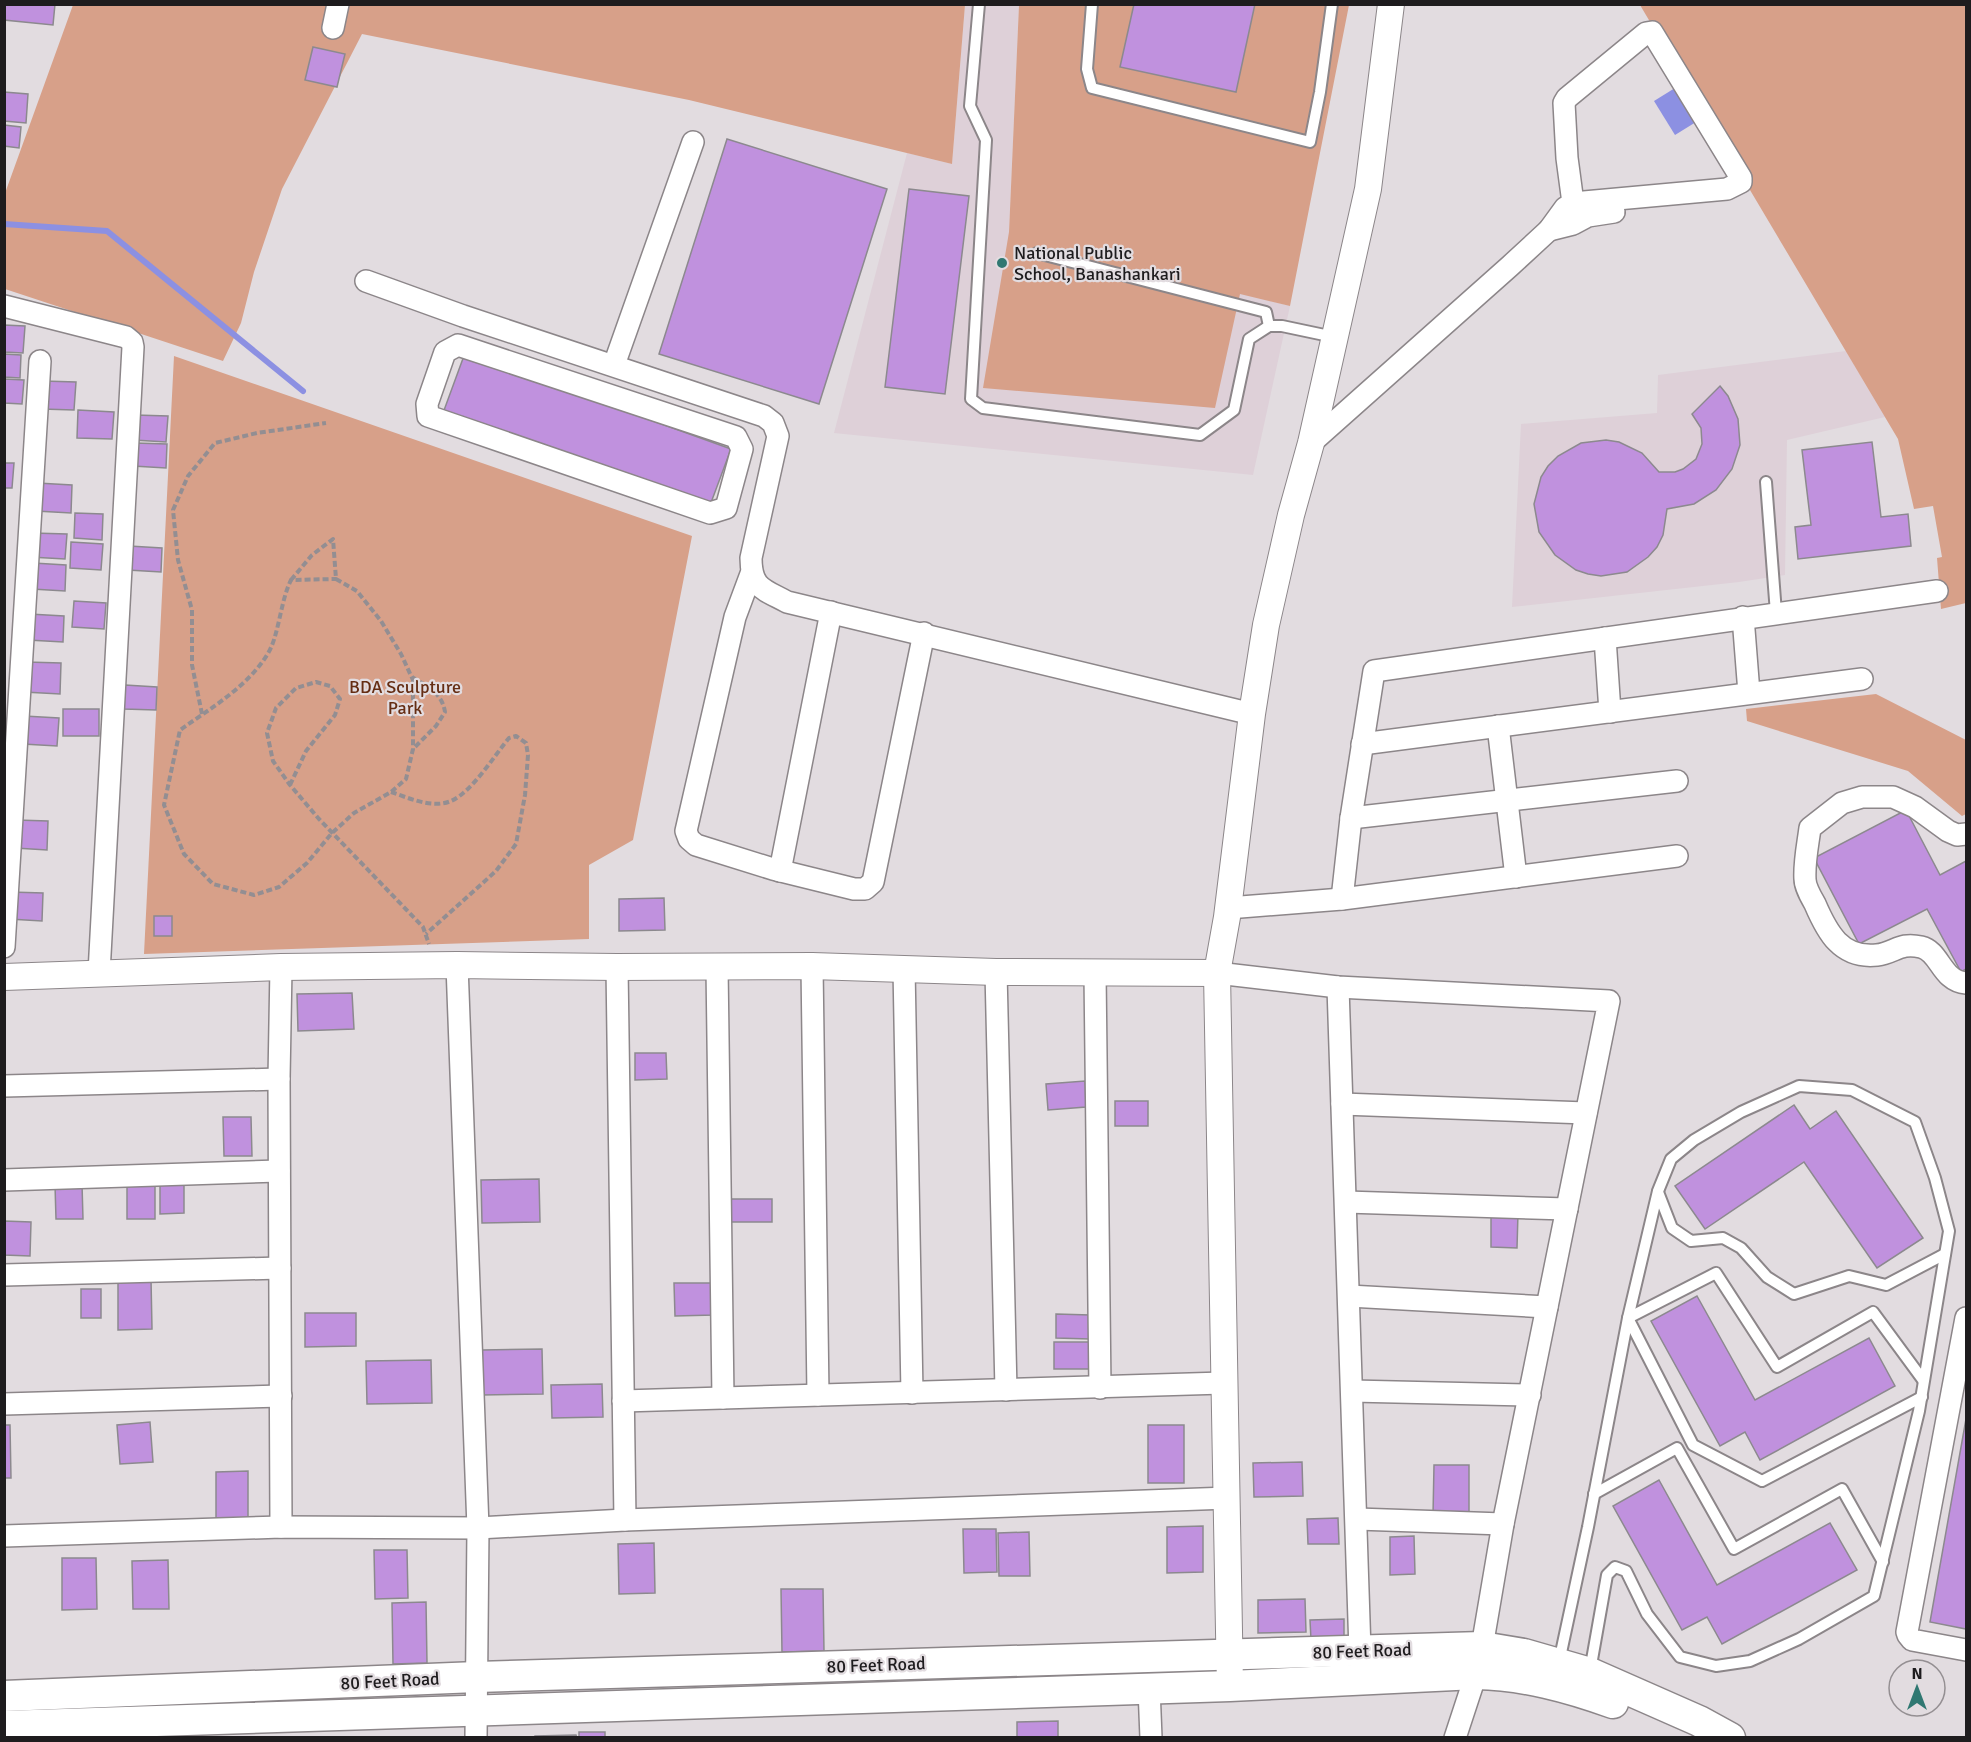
<svg xmlns="http://www.w3.org/2000/svg" width="1971" height="1742" font-family="Signika,sans-serif">
  <style>
    .built { fill: #ded0d8 }
    .green { fill: #d7a089 }
    .water { fill: #8c90e2 }
    .lines { fill: none; stroke-linecap: round; stroke-linejoin: round }
    .stream { stroke: #8c90e2; stroke-width: 6 }
    .building { fill: #c091de; stroke: #8c898e; stroke-width: 1.5 }
    .service-casing { stroke: #8c8689; stroke-width: 14 }
    .minor-casing { stroke: #8c8689; stroke-width: 24 }
    .tertiary-casing { stroke: #8c8689; stroke-width: 28 }
    .secondary-casing { stroke: #8c8689; stroke-width: 33 }
    .path { stroke: #938e92; stroke-width: 4; stroke-dasharray: 6 3; stroke-linecap: butt }
    .service { stroke: #fff; stroke-width: 10 }
    .minor { stroke: #fff; stroke-width: 21 }
    .tertiary { stroke: #fff; stroke-width: 26 }
    .secondary { stroke: #fff; stroke-width: 30 }
    .poi-dot { fill: #307872; stroke: #e2dce0; stroke-width: 2 }
    .labels { text-anchor: middle; stroke-width: 4.5; stroke-linejoin: round; paint-order: stroke }
    .poi-label { font-size: 18px; fill: #1e1c1e; stroke: #e2dce0; text-anchor: start }
    .park-label { font-size: 18px; fill: #652d13; stroke: #e2dce0 }
    .street-label { font-size: 18px; fill: #1e1c1e; stroke: #e2dce0 }
  </style>
  <rect width="100%" height="100%" fill="#e2dce0"/>
  <!-- built -->
  <g class="built">
    <path d="M965 5H1019L1009 232 1290 306 1253 475 834 433 907 153 952 164Z"/>
    <path d="M1846 351 1885 417 1787 440 1785 575 1739 582 1512 607 1521 424 1657 413 1658 375Z"/>
  </g>
  <!-- green -->
  <g class="green">
    <path d="M73 5H965L952 164 689 100 362 34 282 189 254 272 241 323 223 361 5 289 4 196Z"/>
    <path d="M1019 5H1349L1290 306 1240 294 1215 408 983 388 1009 232Z"/>
    <path d="M1640 5H1966V603L1941 609 1937 558 1942 557 1933 506 1914 509 1898 439Z"/>
    <path d="M174 356 692 536 633 840 589 865V939L144 954Z"/>
    <path d="M1876 694 1966 740V814L1962 816 1908 771 1747 721 1746 709Z"/>
  </g>
  <!-- water -->
  <path class="water" d="M1675 88 1696 122 1675 135 1654 101Z"/>
  <g class="lines">
    <!-- stream -->
    <path class="stream" d="M4 224 107 231 303 391"/>
  </g>
  <!-- building -->
  <g class="building">
    <path d="M4 4H55L53 25 4 20Z"/>
    <path d="M1134 4H1255L1236 92 1120 67Z"/>
    <path d="M313 47 345 54 337 87 305 80Z"/>
    <path d="M4 92 28 94 26 123 4 121Z"/>
    <path d="M4 125 21 127 19 148 4 146Z"/>
    <path d="M727 139 887 189 819 404 659 354Z"/>
    <path d="M909 189 969 196 945 394 885 387Z"/>
    <path d="M4 325 25 326 23 353 4 352Z"/>
    <path d="M465 353 731 449 709 508 443 413Z"/>
    <path d="M4 354 21 355 20 378 4 377Z"/>
    <path d="M4 379 24 380 22 404 4 403Z"/>
    <path d="M43 381 76 382 74 410 42 409Z"/>
    <path d="M1720 386 1728 396 1738 419 1740 445 1732 469 1716 490 1694 504 1667 509 1663 535 1657 547 1648 557 1627 572 1601 576 1588 574 1576 570 1555 555 1539 532 1534 504 1541 477 1548 466 1558 456 1581 443 1606 440 1619 442 1642 453 1659 472H1675L1683 469 1696 459 1702 444 1701 428 1692 414Z"/>
    <path d="M78 410 114 412 112 439 77 438Z"/>
    <path d="M135 415 168 416 166 442 134 440Z"/>
    <path d="M1872 442 1881 517 1908 514 1911 546 1798 559 1795 527 1811 525 1802 450Z"/>
    <path d="M134 443 167 444 166 468 133 466Z"/>
    <path d="M4 463H14L12 488H4Z"/>
    <path d="M37 483 72 485 71 513 36 511Z"/>
    <path d="M75 513 103 514 102 540 74 538Z"/>
    <path d="M32 533 67 534 65 559 30 557Z"/>
    <path d="M71 542 103 544 101 570 70 568Z"/>
    <path d="M129 546 162 548 161 572 128 570Z"/>
    <path d="M33 563 66 565 65 591 32 589Z"/>
    <path d="M74 601 106 603 104 629 72 627Z"/>
    <path d="M29 614 64 616 63 642 28 640Z"/>
    <path d="M26 662 61 663 60 694 24 692Z"/>
    <path d="M125 685 157 687 156 710 124 709Z"/>
    <rect x="63" y="709" width="36" height="27"/>
    <path d="M24 716 59 718 57 746 23 744Z"/>
    <path d="M1906 810 1940 875 1966 861V969L1961 972 1927 909 1859 944 1814 858Z"/>
    <path d="M16 820 48 821 47 850 15 848Z"/>
    <path d="M10 892 43 893 42 921 9 919Z"/>
    <path d="M664 898 665 930 619 931V899Z"/>
    <rect x="154" y="916" width="18" height="20"/>
    <path d="M352 993 354 1029 298 1031 297 994Z"/>
    <path d="M635 1053H666L667 1079 635 1080Z"/>
    <path d="M1085 1081 1086 1107 1048 1110 1046 1084Z"/>
    <rect x="1115" y="1101" width="33" height="25"/>
    <path d="M1794 1105 1810 1129 1836 1111 1923 1238 1877 1268 1804 1162 1705 1229 1675 1186Z"/>
    <path d="M223 1117H251L252 1156H224Z"/>
    <path d="M539 1179 540 1222 482 1223 481 1180Z"/>
    <path d="M184 1181V1213L160 1214V1182Z"/>
    <path d="M155 1183V1219H127V1184Z"/>
    <path d="M82 1184 83 1219H56L55 1185Z"/>
    <rect x="731" y="1199" width="41" height="23"/>
    <path d="M1491 1212 1518 1213 1517 1248 1491 1247Z"/>
    <path d="M4 1221 31 1222 30 1256 4 1255Z"/>
    <path d="M151 1279 152 1329 118 1330V1280Z"/>
    <path d="M674 1283H713L714 1315 675 1316Z"/>
    <rect x="81" y="1289" width="20" height="29"/>
    <path d="M1697 1296 1755 1400 1869 1338 1895 1386 1760 1460 1745 1432 1720 1446 1651 1321Z"/>
    <path d="M305 1313H356V1346L305 1347Z"/>
    <path d="M1056 1314 1090 1315V1339L1056 1338Z"/>
    <rect x="1054" y="1342" width="35" height="27"/>
    <path d="M542 1349 543 1394 482 1395V1350Z"/>
    <path d="M431 1360 432 1403 367 1404 366 1361Z"/>
    <path d="M602 1384 603 1417 552 1418 551 1385Z"/>
    <path d="M1966 1419V1629L1930 1622Z"/>
    <path d="M150 1422 153 1462 120 1464 117 1425Z"/>
    <path d="M4 1425H10L11 1478H4Z"/>
    <rect x="1148" y="1425" width="36" height="58"/>
    <path d="M1302 1462 1303 1496 1254 1497 1253 1463Z"/>
    <path d="M1434 1465H1469V1515H1433Z"/>
    <path d="M248 1471V1519H216V1472Z"/>
    <path d="M1659 1480 1717 1585 1830 1523 1857 1570 1722 1644 1707 1617 1682 1630 1613 1506Z"/>
    <path d="M1338 1518 1339 1544H1308L1307 1519Z"/>
    <path d="M1203 1526V1572L1167 1573V1527Z"/>
    <path d="M963 1529H996L997 1572 964 1573Z"/>
    <path d="M1029 1532 1030 1576H999L998 1533Z"/>
    <path d="M1414 1536 1415 1574 1390 1575V1537Z"/>
    <path d="M654 1543 655 1593 619 1594 618 1544Z"/>
    <path d="M374 1550H407L408 1598 375 1599Z"/>
    <path d="M62 1558H96L97 1609 62 1610Z"/>
    <path d="M168 1560 169 1609H133L132 1561Z"/>
    <path d="M781 1589H823L824 1651 782 1652Z"/>
    <path d="M1305 1599 1306 1632 1258 1633V1600Z"/>
    <path d="M426 1602 427 1663 393 1664 392 1603Z"/>
    <path d="M1344 1619V1639L1311 1640 1310 1620Z"/>
    <path d="M1058 1721V1738H1017V1722Z"/>
    <rect x="579" y="1732" width="26" height="6"/>
    <path d="M576 1735 577 1738H535V1736Z"/>
  </g>
  <g class="lines">
    <!-- service casing -->
    <g class="service-casing">
      <g id="service">
        <path d="M979 4 970 106 986 140 971 399 983 408 1200 435 1234 410 1249 339 1269 326H1282L1334 337"/>
        <path d="M1092 4 1087 69 1092 88 1310 142 1320 92 1332 4"/>
        <path d="M1037 253 1266 312 1269 326"/>
        <path d="M1766 482 1776 613"/>
        <path d="M1658 1192 1672 1228 1691 1241 1723 1238 1741 1248 1767 1277 1794 1294 1849 1276 1886 1285 1945 1254"/>
        <path d="M1922 1397 1762 1481 1693 1445 1628 1318 1716 1273 1777 1367 1873 1312 1923 1380"/>
        <path d="M1594 1494 1677 1448 1734 1549 1842 1489 1883 1562"/>
        <path d="M1559 1662 1588 1527 1628 1318 1658 1191 1671 1159 1694 1140 1741 1112 1799 1086 1852 1090 1915 1122 1935 1178 1949 1231 1919 1411 1874 1596 1799 1639 1750 1661 1716 1666 1680 1657 1647 1614 1626 1571 1615 1567 1607 1575 1590 1671"/>
      </g>
    </g>
    <!-- minor casing -->
    <g class="minor-casing">
      <g id="minor">
        <path d="M333 28 338 4"/>
        <path d="M1549 230 1573 224 1588 216 1614 212"/>
        <path d="M366 281 463 316 764 416 773 423 778 436 751 558C751 588 763 589 787 602L1252 714"/>
        <path d="M4 306 126 337 132 342 133 347 99 973"/>
        <path d="M458 345 736 437 742 449 726 508 710 513 428 416 427 404 445 352Z"/>
        <path d="M614 365 693 142"/>
        <path d="M1311 443 1510 266 1549 230 1565 208 1573 203 1727 189 1741 182V178L1652 32 1646 33 1567 98 1564 103 1567 158 1573 203"/>
        <path d="M751 574 735 617 686 831 689 839 696 845 773 869 854 889H865L873 882 924 633"/>
        <path d="M1743 617 1749 693"/>
        <path d="M1605 638 1610 712"/>
        <path d="M1498 726 1516 877"/>
        <path d="M1362 744 1862 679"/>
        <path d="M1351 818 1677 781"/>
        <path d="M1966 834 1957 835 1948 831 1915 807 1893 797H1862L1842 803 1810 828C1808 844 1804 862 1805 879 1805 887 1811 897 1815 904 1827 932 1841 959 1877 955 1895 953 1899 942 1921 947 1940 951 1941 981 1966 983"/>
        <path d="M780 871 831 612"/>
        <path d="M1342 899 1351 818 1374 671 1937 591"/>
        <path d="M1228 908 1342 899 1677 856"/>
        <path d="M4 947 40 361"/>
        <path d="M457 965 478 1528 476 1738"/>
        <path d="M812 966 818 1395"/>
        <path d="M281 967 279 1079 281 1527"/>
        <path d="M617 967 625 1520"/>
        <path d="M717 967 723 1398"/>
        <path d="M904 968 912 1393"/>
        <path d="M996 972 1006 1390"/>
        <path d="M1095 973 1100 1388"/>
        <path d="M1217 973 1338 987 1609 1001 1503 1524 1482 1647"/>
        <path d="M1338 987 1360 1651"/>
        <path d="M4 1086 279 1079"/>
        <path d="M1342 1104 1586 1113"/>
        <path d="M4 1180 279 1171"/>
        <path d="M1346 1202 1567 1209"/>
        <path d="M4 1275 280 1268"/>
        <path d="M1349 1296 1547 1307"/>
        <path d="M1966 1318 1907 1632 1908 1635 1912 1640 1966 1650"/>
        <path d="M1352 1391 1530 1395"/>
        <path d="M623 1401 1223 1383"/>
        <path d="M4 1404 281 1396"/>
        <path d="M1357 1519 1503 1524"/>
        <path d="M4 1536 281 1527 478 1528 625 1520 1228 1498"/>
        <path d="M1149 1688 1151 1738"/>
        <path d="M1455 1738 1476 1674"/>
      </g>
    </g>
    <!-- tertiary casing -->
    <g class="tertiary-casing">
      <g id="tertiary">
        <path d="M4 977 281 967 457 965 617 967 812 966 996 972 1217 973"/>
        <path d="M1230 1686 1217 973 1227 917 1252 714 1266 625 1291 515 1311 443 1368 189 1391 4"/>
      </g>
    </g>
    <!-- secondary casing -->
    <g class="secondary-casing">
      <g id="secondary">
        <path d="M4 1696 477 1677 1482 1647 1524 1654 1590 1673 1699 1721 1730 1738"/>
        <path d="M4 1726 1230 1686 1476 1674C1524 1675 1568 1687 1613 1703"/>
      </g>
    </g>
    <!-- path -->
    <g class="path">
      <path d="M336 579 357 591 381 621 401 654 413 680V749L406 779 391 792 354 813 332 833 307 863 279 887 254 895 213 884 184 854 164 805 180 730C211 708 247 687 267 655 279 637 280 602 291 580Z"/>
      <path d="M291 580 312 555 333 539 336 579"/>
      <path d="M412 677C428 687 442 693 445 712L436 726 413 749"/>
      <path d="M202 714 192 665V610L178 560 173 510 188 476 215 443 257 433 326 423"/>
      <path d="M290 785 306 751 335 715 340 699 330 686 316 682 296 688 276 708 267 733 273 761 290 785 319 819 423 927 429 944"/>
      <path d="M391 792C409 798 432 809 451 801 472 792 494 756 509 738L516 736 526 743 528 755 525 795 516 844 496 871 426 934"/>
    </g>
    <!-- service -->
    <use href="#service" class="service"/>
    <!-- minor -->
    <use href="#minor" class="minor"/>
    <!-- tertiary -->
    <use href="#tertiary" class="tertiary"/>
    <!-- secondary -->
    <use href="#secondary" class="secondary"/>
  </g>
  <!-- markers -->
  <circle class="poi-dot" cx="1002" cy="263" r="6"/>
  <g class="labels">
    <!-- poi labels -->
    <g class="poi-label">
      <text x="1014" y="259">National Public<tspan x="1014" dy="21">School, Banashankari</tspan></text>
    </g>
    <!-- park labels -->
    <g class="park-label">
      <text x="405" y="693">BDA Sculpture<tspan x="405" dy="21">Park</tspan></text>
    </g>
    <!-- street labels -->
    <g class="street-label">
      <text transform="translate(1362 1651) rotate(-2)" y="6">80 Feet Road</text>
      <text transform="translate(876 1665) rotate(-2)" y="6">80 Feet Road</text>
      <text transform="translate(390 1681) rotate(-3)" y="6">80 Feet Road</text>
    </g>
  </g>
  <!-- border -->
  <rect width="1971" height="1742" fill="none" stroke="#1e1c1e" stroke-width="12"/>
  <!-- north arrow -->
  <g transform="translate(1917 1688)"><circle r="28" fill="#e2dce0" stroke="#948f92" stroke-width="1.5"/>
  <path d="M0-4.5L10 22L0 15L-10 22Z" fill="#307872"/>
  <text y="-9" font-size="16" font-weight="bold" text-anchor="middle" fill="#1e1c1e">N</text>
  </g>
</svg>
